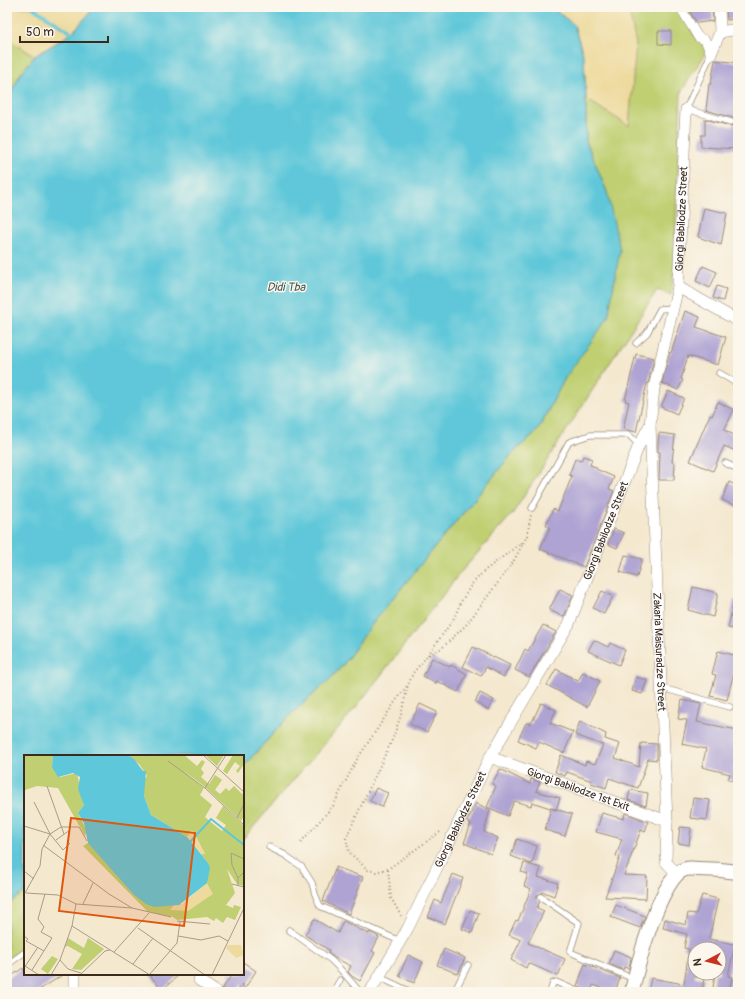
<svg xmlns="http://www.w3.org/2000/svg" width="745" height="999" font-family="Pangolin,sans-serif">
  <style>
    .green { fill: #bfcf71; stroke: #7d7c48 }
    .sand { fill: #eeda9e; stroke: #94825e }
    .water { fill: #5ec7d9; stroke: #4c787c }
    .lines { fill: none; stroke-linecap: round; stroke-linejoin: round }
    .stream { stroke: #5ec7d9; stroke-width: 3.5 }
    .building { fill: #aea3d3 }
    .service-casing { stroke: #988976; stroke-width: 7 }
    .pedestrian-casing { stroke: #988976; stroke-width: 10 }
    .minor-casing { stroke: #988976; stroke-width: 12 }
    .tertiary-casing { stroke: #988976; stroke-width: 16 }
    .path { stroke: #988976; stroke-width: 2; stroke-dasharray: 1 3; stroke-linecap: butt }
    .service { stroke: #fff; stroke-width: 5.5 }
    .pedestrian { stroke: #fff; stroke-width: 9 }
    .minor { stroke: #fff; stroke-width: 11 }
    .tertiary { stroke: #fff; stroke-width: 14 }
    .labels { text-anchor: middle; stroke-width: 3; stroke-linejoin: round; paint-order: stroke }
    .street-label { font-size: 11px; fill: #3b2a1e; stroke: #fbf7ec }
    .water-label { font-size: 12px; font-style: italic; fill: #465956; stroke: #fbf7ec }
    .inset-river { fill: none; stroke: #5ec7d9; stroke-width: 2 }
    .inset-road { fill: none; stroke: #aa9c88; stroke-width: 1 }
    .view { fill: #df570d; fill-opacity: 0.15; stroke: #df570d; stroke-width: 2 }
    .inset-edge { fill: none; stroke: #3b2a1e; stroke-width: 2 }
  </style>
  <rect width="100%" height="100%" fill="#fbf7ec"/>
  <filter id="ink" filterUnits="userSpaceOnUse"><feTurbulence type="fractalNoise" baseFrequency=".025" numOctaves="2"/><feDisplacementMap in="SourceGraphic" scale="8" xChannelSelector="R" yChannelSelector="G"/><feConvolveMatrix kernelMatrix="1 2 1 2 8 2 1 2 1" color-interpolation-filters="sRGB"/></filter>
  <filter id="wash" filterUnits="userSpaceOnUse"><feTurbulence type="fractalNoise" baseFrequency=".012" numOctaves="4" result="noise"/><feDisplacementMap in="SourceGraphic" scale="16" xChannelSelector="R" yChannelSelector="G"/><feGaussianBlur stdDeviation="0.9" result="paint"/><feColorMatrix in="noise" values="0 0 0 0 0 0 0 0 0 0 0 0 0 0 0 0 0 1.4 0 .05"/><feComposite in="paint" operator="in"/></filter>
  <g filter="url(#wash)">
    <rect width="100%" height="100%" fill="#f4e8cf"/>
    <!-- green -->
    <g class="green">
      <path d="M551 7H689L706 53 681 92 674 271 671 295 657 290 513 513 459 574 357 706 243 839V767L290 715 326 683 343 665 375 620 510 456 538 430 565 378 607 192 586 141V99L584 58 574 25Z"/>
      <path d="M7 39 35 56 21 73 7 100Z"/>
      <path d="M25 892V947L7 960V905Z"/>
    </g>
    <!-- sand -->
    <g class="sand">
      <path d="M7 7H95L72 33 35 56 7 39Z"/>
      <path d="M551 7H628L636 44 629 126 586 99 584 58 574 25Z"/>
    </g>
    <!-- water -->
    <path class="water" d="M95 7H551L574 25 584 58 586 99V141L607 192 620 250 608 318 565 378 538 430 510 456 375 620 343 665 326 683 290 715 243 767V756H25V892L7 905V100L21 73 35 56 72 33Z"/>
    <g class="lines">
      <!-- stream -->
      <path class="stream" d="M32 7 72 33"/>
    </g>
    <g id="blocks">
      <!-- building -->
      <g class="building">
        <path d="M691 7H712L713 21 697 23 691 14Z"/>
        <path d="M726 7H735L736 19 727 20Z"/>
        <path d="M658 31H671V45L658 44Z"/>
        <path d="M715 60 738 63V149L701 147V135H705V119L730 126 734 125 735 123 733 118 706 110 709 84H711Z"/>
        <path d="M704 208 727 213 721 245 698 237Z"/>
        <path d="M703 266 717 272 710 288 696 281Z"/>
        <path d="M717 286 726 289 723 301 713 298Z"/>
        <path d="M685 311 700 317 696 327 726 337 718 365 688 356 681 379 683 380 678 390 662 383 670 352 671 353Z"/>
        <path d="M636 354 654 358 648 384 647 383 636 432 623 429 629 402 625 401 629 383Z"/>
        <path d="M668 391 684 398 677 414 661 407Z"/>
        <path d="M718 402 734 410 724 430 738 437V452L724 446 713 471 690 461 707 421 710 415 712 416Z"/>
        <path d="M659 433 675 435 672 462 675 463 674 480H659L660 452H658V445Z"/>
        <path d="M583 456 592 459 590 465 596 467V469L614 477 609 489 614 491 584 567 540 549 550 527 546 525 553 509 558 511 572 476 569 475 575 459 581 461Z"/>
        <path d="M729 482 738 486V507L722 500Z"/>
        <path d="M614 529 624 533 617 548 608 544Z"/>
        <path d="M625 555 642 559 637 577 620 572Z"/>
        <path d="M693 587 718 593 713 617 688 610Z"/>
        <path d="M560 589 573 595 564 617 549 610Z"/>
        <path d="M602 591 613 596 604 614 593 608Z"/>
        <path d="M734 600 738 601V630L728 628Z"/>
        <path d="M543 625 556 632 529 677 515 670 525 649 528 651Z"/>
        <path d="M594 640 608 647 610 643 625 650 619 665 588 651Z"/>
        <path d="M473 647 510 665 504 677 486 667 481 676 463 667Z"/>
        <path d="M718 651 738 656 727 700 710 696 716 675 712 674Z"/>
        <path d="M432 658 450 667 451 665 467 674 458 692 437 681 436 683 423 676Z"/>
        <path d="M556 669 578 681 583 672 600 681 587 707 547 685Z"/>
        <path d="M636 677 647 680 642 694 632 691Z"/>
        <path d="M480 693 494 700 488 710 475 702Z"/>
        <path d="M682 700 701 704 697 722 738 730V782L728 779 730 774 702 767 706 749 682 744 687 720 678 719Z"/>
        <path d="M541 703 556 710 550 723 573 732 564 753 539 742 536 748 518 740 526 723 531 724Z"/>
        <path d="M420 704 437 712 427 732 410 724Z"/>
        <path d="M580 721 606 734 605 739 620 744 615 758 639 767 641 743 657 744V760L648 759 638 788 609 778 606 788 591 783 592 781 567 772 565 776 555 772 561 755 585 765 586 761 595 764 603 745 575 735Z"/>
        <path d="M500 769 530 784 531 779 540 782 536 791 560 798 556 810 532 802 531 806 514 801 508 816 487 807 496 786 492 784Z"/>
        <path d="M376 788 388 793 382 807 370 801Z"/>
        <path d="M630 790 648 793 646 806 628 800Z"/>
        <path d="M693 798 710 800 707 820 690 818Z"/>
        <path d="M476 803 490 810 484 832 498 838 491 854 464 843 471 824 467 822Z"/>
        <path d="M551 808 572 814 565 836 545 830Z"/>
        <path d="M602 813 624 819 625 813 648 822 645 832 641 830 624 875 647 876 646 899 605 897 620 857 616 856 622 839 596 832Z"/>
        <path d="M680 827 691 828 689 845 678 843Z"/>
        <path d="M517 839 537 846 532 864 511 856Z"/>
        <path d="M524 863 541 868 538 877 558 883 554 896 544 892 537 895V898L540 901 537 908 544 911 528 943 565 959 558 976 528 963 526 968 511 960 521 940 509 935 516 920 518 921 531 889 524 886 528 874 521 872Z"/>
        <path d="M336 867 363 877 349 914 323 901Z"/>
        <path d="M453 874 463 878 445 924 428 917 435 900 441 903Z"/>
        <path d="M702 895 718 899 709 939 738 945 737 949H734L728 976 732 977 729 991 713 988 715 974 719 973V949H695V977L704 978 702 992H648L651 978 684 984 689 949 684 948 687 934 663 928 665 919 686 925 688 913 696 914Z"/>
        <path d="M616 905 645 916 640 928 611 917Z"/>
        <path d="M470 910 479 913 472 933 462 929Z"/>
        <path d="M314 919 338 933 343 921 369 934V932L379 937 372 951 375 953 360 981 353 977 348 972 351 966 335 958 328 953 329 950 305 935Z"/>
        <path d="M444 949 465 958 458 974 437 965Z"/>
        <path d="M614 950 631 957 629 969 624 967 623 970 609 964Z"/>
        <path d="M408 955 423 962 414 983 399 976Z"/>
        <path d="M243 962 256 971 243 991V984L237 992H223L222 989 231 976 228 974H243Z"/>
        <path d="M585 964 620 978 615 992 593 985 591 992 577 986Z"/>
        <path d="M23 968 25 974H64L36 992H7V979Z"/>
        <path d="M149 974H180L162 990Z"/>
      </g>
    </g>
  </g>
  <g filter="url(#ink)">
    <use href="#blocks" fill-opacity="0" stroke="#988976" stroke-width="1"/>
    <g class="lines">
      <!-- service casing -->
      <g class="service-casing">
        <g id="service">
          <path d="M711 54 686 109 731 122"/>
          <path d="M636 343 647 333 660 309 673 308"/>
          <path d="M719 373 738 384"/>
          <path d="M725 463 738 469"/>
          <path d="M532 508 569 442 590 435H629L639 445"/>
          <path d="M662 688 730 707"/>
          <path d="M269 847 285 855 302 867 312 883 315 894 320 906 400 941"/>
          <path d="M541 897 579 923 570 952 634 979"/>
          <path d="M289 930 331 960 341 970 360 992"/>
          <path d="M7 965 25 952"/>
          <path d="M379 977 411 992"/>
          <path d="M333 992 340 980"/>
          <path d="M454 992 468 965"/>
          <path d="M550 992 553 983 556 982 579 992"/>
        </g>
      </g>
      <!-- pedestrian casing -->
      <g class="pedestrian-casing">
        <path id="pedestrian" d="M680 7 698 37 705 40 711 54"/>
      </g>
      <!-- minor casing -->
      <g class="minor-casing">
        <g id="minor">
          <path d="M720 32 738 29"/>
          <path d="M711 54 720 32 719 7"/>
          <path d="M678 287 738 321"/>
          <path id="s1" d="M650 425 667 821 666 862 677 874"/>
          <path id="s2" d="M490 757 667 821"/>
          <path d="M199 980 216 992"/>
          <path d="M75 992V974"/>
          <path id="s3" d="M370 992 408 928 490 757 569 624 639 445 650 425 654 388 678 287 686 109"/>
        </g>
      </g>
      <!-- tertiary casing -->
      <g class="tertiary-casing">
        <path id="tertiary" d="M632 992C636 968 661 874 686 869 690 868 695 869 698 869 712 869 725 870 738 872"/>
      </g>
      <!-- path -->
      <g class="path">
        <path d="M428 655 453 620 462 600 472 584 484 571 524 541"/>
        <path d="M440 832 388 869 376 872 368 870 349 852 346 838 393 738 401 715 408 685 413 673 427 656 442 648 466 625 512 564 527 536 531 515"/>
        <path d="M301 842 333 806 356 761 395 702 407 686"/>
        <path d="M388 870 391 898 401 916"/>
      </g>
      <!-- service -->
      <use href="#service" class="service"/>
      <!-- pedestrian -->
      <use href="#pedestrian" class="pedestrian"/>
      <!-- minor -->
      <use href="#minor" class="minor"/>
      <!-- tertiary -->
      <use href="#tertiary" class="tertiary"/>
    </g>
  </g>
  <g class="labels">
    <!-- street labels -->
    <g class="street-label">
      <text dy="4" stroke="none"><textPath href="#s3" startOffset="843">Giorgi Babilodze Street</textPath></text>
      <text dy="4" stroke="none"><textPath href="#s3" startOffset="519">Giorgi Babilodze Street</textPath></text>
      <text dy="4" stroke="none"><textPath href="#s1" startOffset="227">Zakaria Maisuradze Street</textPath></text>
      <text dy="4" stroke="none"><textPath href="#s2" startOffset="94">Giorgi Babilodze 1st Exit</textPath></text>
      <text dy="4" stroke="none"><textPath href="#s3" startOffset="195">Giorgi Babilodze Street</textPath></text>
    </g>
    <!-- water labels -->
    <g class="water-label">
      <text x="286" y="291">Didi Tba</text>
    </g>
  </g>
  <!-- overview -->
  <g transform="translate(24 755)">
    <rect width="220" height="220" fill="#f4e8cf"/>
    <path d="M0 0H29L28 12 36 22 53 18 60 50 54 58 63 76 61 81 34 33 13 31 1 35ZM104 0H160L173 11 178 5 181 7 177 14 180 18 177 22 185 29 191 20 198 25 191 35 196 39 202 33 205 36 210 31 218 39 220 38V61L217 66 180 31 157 14 180 33 176 40 188 50 181 62 189 69 198 76 202 70 192 63 199 51 220 71V131L213 129 203 114 211 138 202 150 209 153 210 150 217 152 211 165 203 162 199 168 192 163 190 166 183 162 153 165 149 162 124 157 59 91 64 88 67 90 109 139 138 151 159 149 183 128 184 108 177 99H181L169 76 163 82 127 60 120 41V25L123 21 116 10ZM181 0H200L193 11ZM209 0H220V9L214 18 212 16 216 11 211 7 203 19 199 16ZM44 183 60 193 64 183 80 194 57 215 48 214 58 199 44 191 41 192ZM28 201 34 204 24 219 17 214Z" fill="#bfcf71"/>
    <path d="M168 75 181 99H177L166 87 163 82ZM183 128 189 139 164 156 146 155 150 150 159 149ZM204 190H217L220 200 212 203 202 193Z" fill="#eeda9e"/>
    <path d="M29 0H104L110 4 119 16H122L120 41 127 60 163 82 184 108 186 113 183 128 155 150 130 152 122 149 109 139 64 88 60 68 54 58 60 50 54 34 56 22 49 18 34 22 28 12Z" fill="#5ec7d9"/>
    <path class="inset-river" d="M166 87 187 64 220 90"/>
    <path class="inset-road" d="M179 0 220 37M144 6 181 33 220 70M23 31 40 79M181 33 202 0M10 47 26 79M213 63 220 49M0 71 26 79 39 95 46 88M32 85 46 75M19 90 85 139 108 153 147 162M0 116 10 124M214 123 208 110 207 98 220 104M208 129 220 132M214 131V123L220 117M1 138 16 111 18 94 26 79 37 72H55L63 86M2 138 34 140 52 149 108 153M59 149 69 128M153 166 186 169M48 171 52 149M114 173 181 220M0 181 4 184 2 186 20 196M154 181 177 185 195 181 204 186M90 197 125 158M36 205 44 214 57 218M109 209 129 183M1 211 15 220M0 213 14 192M8 215 28 183 17 177 20 172 14 164 21 139M126 219 153 188 156 167M27 220 36 205 48 171 126 220M56 220 81 196 86 195M188 220 220 153"/>
    <path class="view" d="M47 63 171 78 160 171 35 156Z"/>
    <rect width="220" height="220" class="inset-edge"/>
  </g>
  <!-- margin -->
  <rect width="745" height="999" fill="none" stroke="#fbf7ec" stroke-width="24"/>
  <!-- north arrow -->
  <g transform="translate(707 961) rotate(263)"><circle r="19" fill="#fbf7ec" stroke="#aea59a"/>
  <path d="M0-3L7 15L0 10L-7 15Z" fill="#c8321e"/>
  <text y="-6" font-size="11" font-weight="bold" text-anchor="middle" fill="#3b2a1e">N</text>
  </g>
  <!-- scale -->
  <path d="M20 36v6h88v-6" fill="none" stroke="#3b2a1e" stroke-width="2"/>
  <text x="26" y="36" font-size="12" fill="#3b2a1e" stroke="#fbf7ec" stroke-width="3" paint-order="stroke">50 m</text>
</svg>
